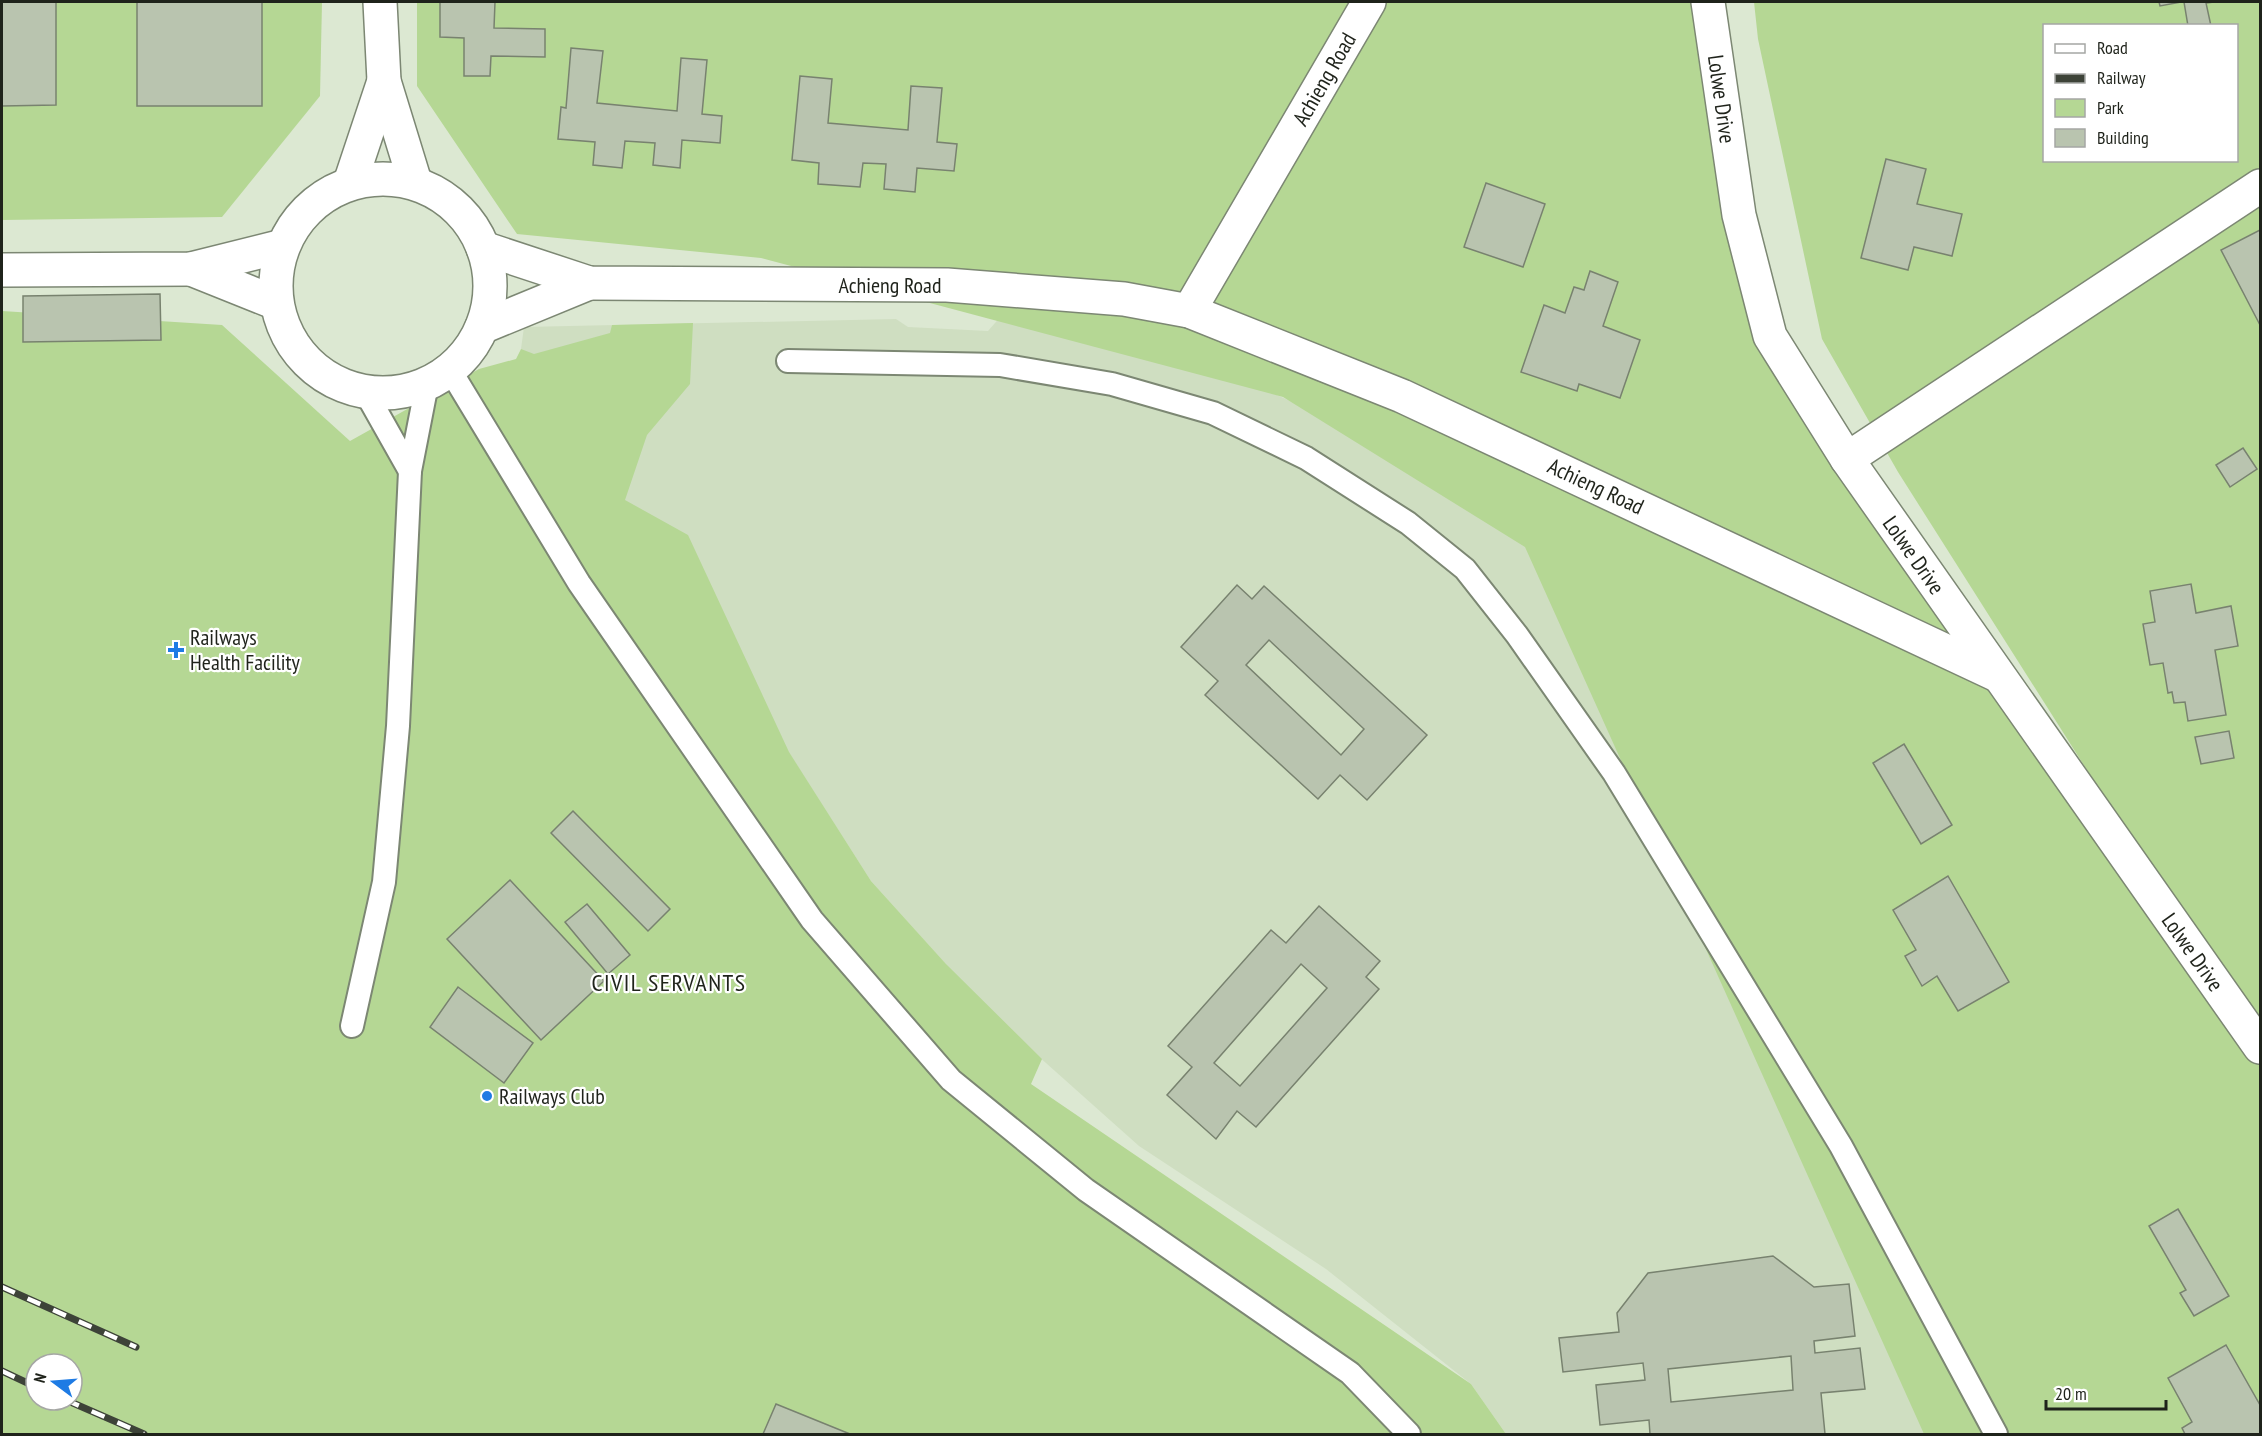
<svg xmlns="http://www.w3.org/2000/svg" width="2262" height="1436" font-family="'PT Sans Narrow',sans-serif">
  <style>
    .built { fill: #cfdec1 }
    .green { fill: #b5d794; fill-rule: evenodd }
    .building { fill: #b9c4af; stroke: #78826f; stroke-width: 1.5; fill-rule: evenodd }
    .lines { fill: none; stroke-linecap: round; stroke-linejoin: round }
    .lane-casing { stroke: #7c8773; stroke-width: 26 }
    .street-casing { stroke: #7c8773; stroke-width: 36 }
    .lane { stroke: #fff; stroke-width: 22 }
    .street { stroke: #fff; stroke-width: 33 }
    .rail-casing { stroke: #3d4338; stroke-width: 7 }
    .rail { stroke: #fff; stroke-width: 4.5; stroke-dasharray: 14; stroke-linecap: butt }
    .poi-dot { fill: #1e7be4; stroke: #fff; stroke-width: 2 }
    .labels { text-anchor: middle; stroke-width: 4.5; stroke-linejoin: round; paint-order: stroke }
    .street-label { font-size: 22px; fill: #1f231b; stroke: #fff }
    .poi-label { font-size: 22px; fill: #1f231b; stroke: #fff; text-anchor: start }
    .neighbourhood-label { font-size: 24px; letter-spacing: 1.5px; fill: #1f231b; stroke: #fff }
  </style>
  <rect width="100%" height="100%" fill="#dce8d2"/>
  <!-- built -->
  <path class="built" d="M1002 315 1157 342 1367 435 1555 526 2067 1434H1506L1471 1384 1326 1269 1139 1146 990 1013 871 881 662 554 521 349 524 327 896 319 908 327 988 331Z"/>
  <!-- green -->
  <g class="green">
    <path d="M2 2H322L320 96 222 217 2 220Z"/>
    <path d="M417 2H1707L1756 338 2260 1047V1434H1924L1525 547 1283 397 761 258 517 234 417 86Z"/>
    <path d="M1754 2H2260V1043L1898 472 1822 339 1758 39ZM2044 26H2236V160H2044Z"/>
    <path d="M2 311 222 325 350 441 479 369 516 359 521 349 534 354 610 333 612 325 693 323 690 384 647 435 625 500 688 535 789 752 871 881 946 964 1042 1059 1031 1084 1471 1384 1506 1434H2ZM36 1364H72V1400H36Z"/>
  </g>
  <!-- building -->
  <g class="building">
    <path d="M2 2H56V105L2 106Z"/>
    <rect x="137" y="2" width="125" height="104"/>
    <path d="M440 2H495L494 28 545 29V57L491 56 490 76H464V38L440 37Z"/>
    <path d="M2159 2H2181L2160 6Z"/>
    <path d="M2184 2H2214L2206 3 2211 26H2188Z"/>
    <path d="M571 48 603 51 597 103 677 111 681 58 707 60 702 114 722 116 720 143 682 140 680 168 653 165 655 143 625 141 622 168 593 165 595 142 558 139 561 107 566 108Z"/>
    <path d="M800 76 832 79 828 123 908 130 911 86 942 88 937 142 957 144 954 171 917 168 915 192 884 189 886 164 863 163 860 187 818 184 819 163 792 160Z"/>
    <path d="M1886 159 1926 169 1917 204 1962 214 1952 256 1914 247 1908 270 1861 258Z"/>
    <path d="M1486 183 1545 204 1523 267 1464 247Z"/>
    <path d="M2260 230V325L2221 250Z"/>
    <path d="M1590 271 1618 282 1603 326 1640 340 1620 398 1579 384 1577 391 1521 372 1544 305 1565 313 1574 287 1584 290Z"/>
    <path d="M160 294 161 340 23 342V296Z"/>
    <path d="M2243 448 2257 469 2230 487 2216 465Z"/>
    <path d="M2191 584 2196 613 2231 606 2238 646 2215 650 2226 715 2188 721 2185 702 2174 703 2172 692 2168 693 2163 663 2150 665 2143 624 2155 622 2150 591Z"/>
    <path d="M1237 585 1252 599 1264 586 1427 735 1367 800 1340 775 1318 799 1205 695 1218 681 1181 647ZM1269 640 1364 729 1341 755 1246 665Z"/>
    <path d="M2229 731 2234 758 2201 764 2195 737Z"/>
    <path d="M1904 744 1952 825 1921 844 1873 763Z"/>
    <path d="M573 811 670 909 648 931 551 833Z"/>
    <path d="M1948 876 2009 982 1958 1011 1937 976 1922 986 1905 956 1916 950 1893 910Z"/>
    <path d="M510 880 604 981 541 1040 447 939Z"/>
    <path d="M587 904 630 955 608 974 565 922Z"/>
    <path d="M1319 906 1380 961 1366 977 1379 989 1256 1127 1237 1111 1216 1139 1167 1095 1192 1067 1168 1046 1271 930 1286 943ZM1301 964 1327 988 1240 1086 1214 1063Z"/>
    <path d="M458 987 533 1043 504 1083 430 1027Z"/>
    <path d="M2178 1209 2229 1296 2194 1316 2180 1293 2186 1290 2149 1226Z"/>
    <path d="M1773 1256 1814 1287 1849 1284 1855 1336 1814 1341 1815 1353 1860 1348 1865 1389 1821 1393 1825 1434H1650L1649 1420 1600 1425 1596 1385 1645 1380 1643 1363 1563 1372 1559 1338 1619 1332 1617 1313 1648 1273ZM1791 1356 1793 1390 1671 1402 1668 1369Z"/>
    <path d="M2226 1345 2260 1405V1434H2185L2182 1428 2192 1422 2168 1378Z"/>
    <path d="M776 1404 850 1434H763Z"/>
  </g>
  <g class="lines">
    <!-- lane casing -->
    <g class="lane-casing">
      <g id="lane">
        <path d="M788 361 1000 365 1112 384 1213 413 1306 458 1408 523 1465 569 1517 635 1614 773 1841 1146 1996 1434"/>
        <path d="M450 370 579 583 812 920 951 1080 1086 1190 1350 1373 1409 1434"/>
        <path d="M366 393 410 471"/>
        <path d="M352 1026 384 882 398 726 410 471 427 384"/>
      </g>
    </g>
    <!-- street casing -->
    <g class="street-casing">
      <g id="street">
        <path d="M380 2 384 81 415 182"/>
        <path d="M1708 2 1739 215 1770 336 1847 459 2260 1047"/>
        <circle cx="383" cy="286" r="107"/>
        <path d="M350 183 384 81"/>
        <path d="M483 248 589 283 947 285 1124 299 1189 311 1402 396 1997 675"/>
        <path d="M191 269 276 303"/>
        <path d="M2 270 191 269 283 246"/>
        <path d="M1189 311 1369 2"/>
        <path d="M482 327 589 283"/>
        <path d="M1847 459 2260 186"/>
      </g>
    </g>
    <!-- lane -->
    <use href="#lane" class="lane"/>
    <!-- street -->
    <use href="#street" class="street"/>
    <!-- rail casing -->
    <g class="rail-casing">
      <g id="rail">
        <path d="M2 1287 136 1347"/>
        <path d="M2 1371 36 1387"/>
        <path d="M66 1400 144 1434"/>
      </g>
    </g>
    <!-- rail -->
    <use href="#rail" class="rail"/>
  </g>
  <!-- markers -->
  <g class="poi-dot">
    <path d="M173 641h6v6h6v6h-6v6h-6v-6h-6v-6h6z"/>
    <circle cx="487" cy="1096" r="6"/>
  </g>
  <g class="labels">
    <!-- street labels -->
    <g class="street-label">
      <text transform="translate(1324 79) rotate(-60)" y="8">Achieng Road</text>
      <text transform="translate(1722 99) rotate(82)" y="8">Lolwe Drive</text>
      <text x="890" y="293">Achieng Road</text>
      <text transform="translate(1596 486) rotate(25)" y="8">Achieng Road</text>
      <text transform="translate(1914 555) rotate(55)" y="8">Lolwe Drive</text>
      <text transform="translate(2193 952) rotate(55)" y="8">Lolwe Drive</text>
    </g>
    <!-- poi labels -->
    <g class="poi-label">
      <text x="190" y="645">Railways<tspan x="190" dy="25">Health Facility</tspan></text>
      <text x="499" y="1104">Railways Club</text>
    </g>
    <!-- neighbourhood labels -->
    <g class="neighbourhood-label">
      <text x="669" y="991">CIVIL SERVANTS</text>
    </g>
  </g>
  <!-- border -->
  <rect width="2262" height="1436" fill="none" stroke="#1f231b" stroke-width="6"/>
  <!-- legend -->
  <rect x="2043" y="24" width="195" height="138" fill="#ffffff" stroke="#a5a7a4" stroke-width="1.5"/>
  <rect x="2055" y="44" width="30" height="9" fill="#ffffff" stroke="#a5a7a4" stroke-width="1.5"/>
  <text x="2097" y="54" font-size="18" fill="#1f231b">Road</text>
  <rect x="2055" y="74" width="30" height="9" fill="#3d4338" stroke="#a5a7a4" stroke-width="1.5"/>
  <text x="2097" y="84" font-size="18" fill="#1f231b">Railway</text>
  <rect x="2055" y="99" width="30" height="18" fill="#b5d794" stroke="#a5a7a4" stroke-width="1.5"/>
  <text x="2097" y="114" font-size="18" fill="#1f231b">Park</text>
  <rect x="2055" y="129" width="30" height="18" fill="#b9c4af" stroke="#a5a7a4" stroke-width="1.5"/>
  <text x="2097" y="144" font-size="18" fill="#1f231b">Building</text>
  <!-- north arrow -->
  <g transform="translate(54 1382) rotate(286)"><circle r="28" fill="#ffffff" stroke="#a5a7a4" stroke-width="1.5"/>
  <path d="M0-4.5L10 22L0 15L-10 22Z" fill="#1e7be4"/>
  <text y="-9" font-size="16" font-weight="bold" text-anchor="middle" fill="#1f231b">N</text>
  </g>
  <!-- scale -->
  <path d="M2046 1400v9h120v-9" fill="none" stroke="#1f231b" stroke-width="3"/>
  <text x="2055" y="1400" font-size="18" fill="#1f231b" stroke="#ffffff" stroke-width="4.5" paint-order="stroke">20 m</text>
</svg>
